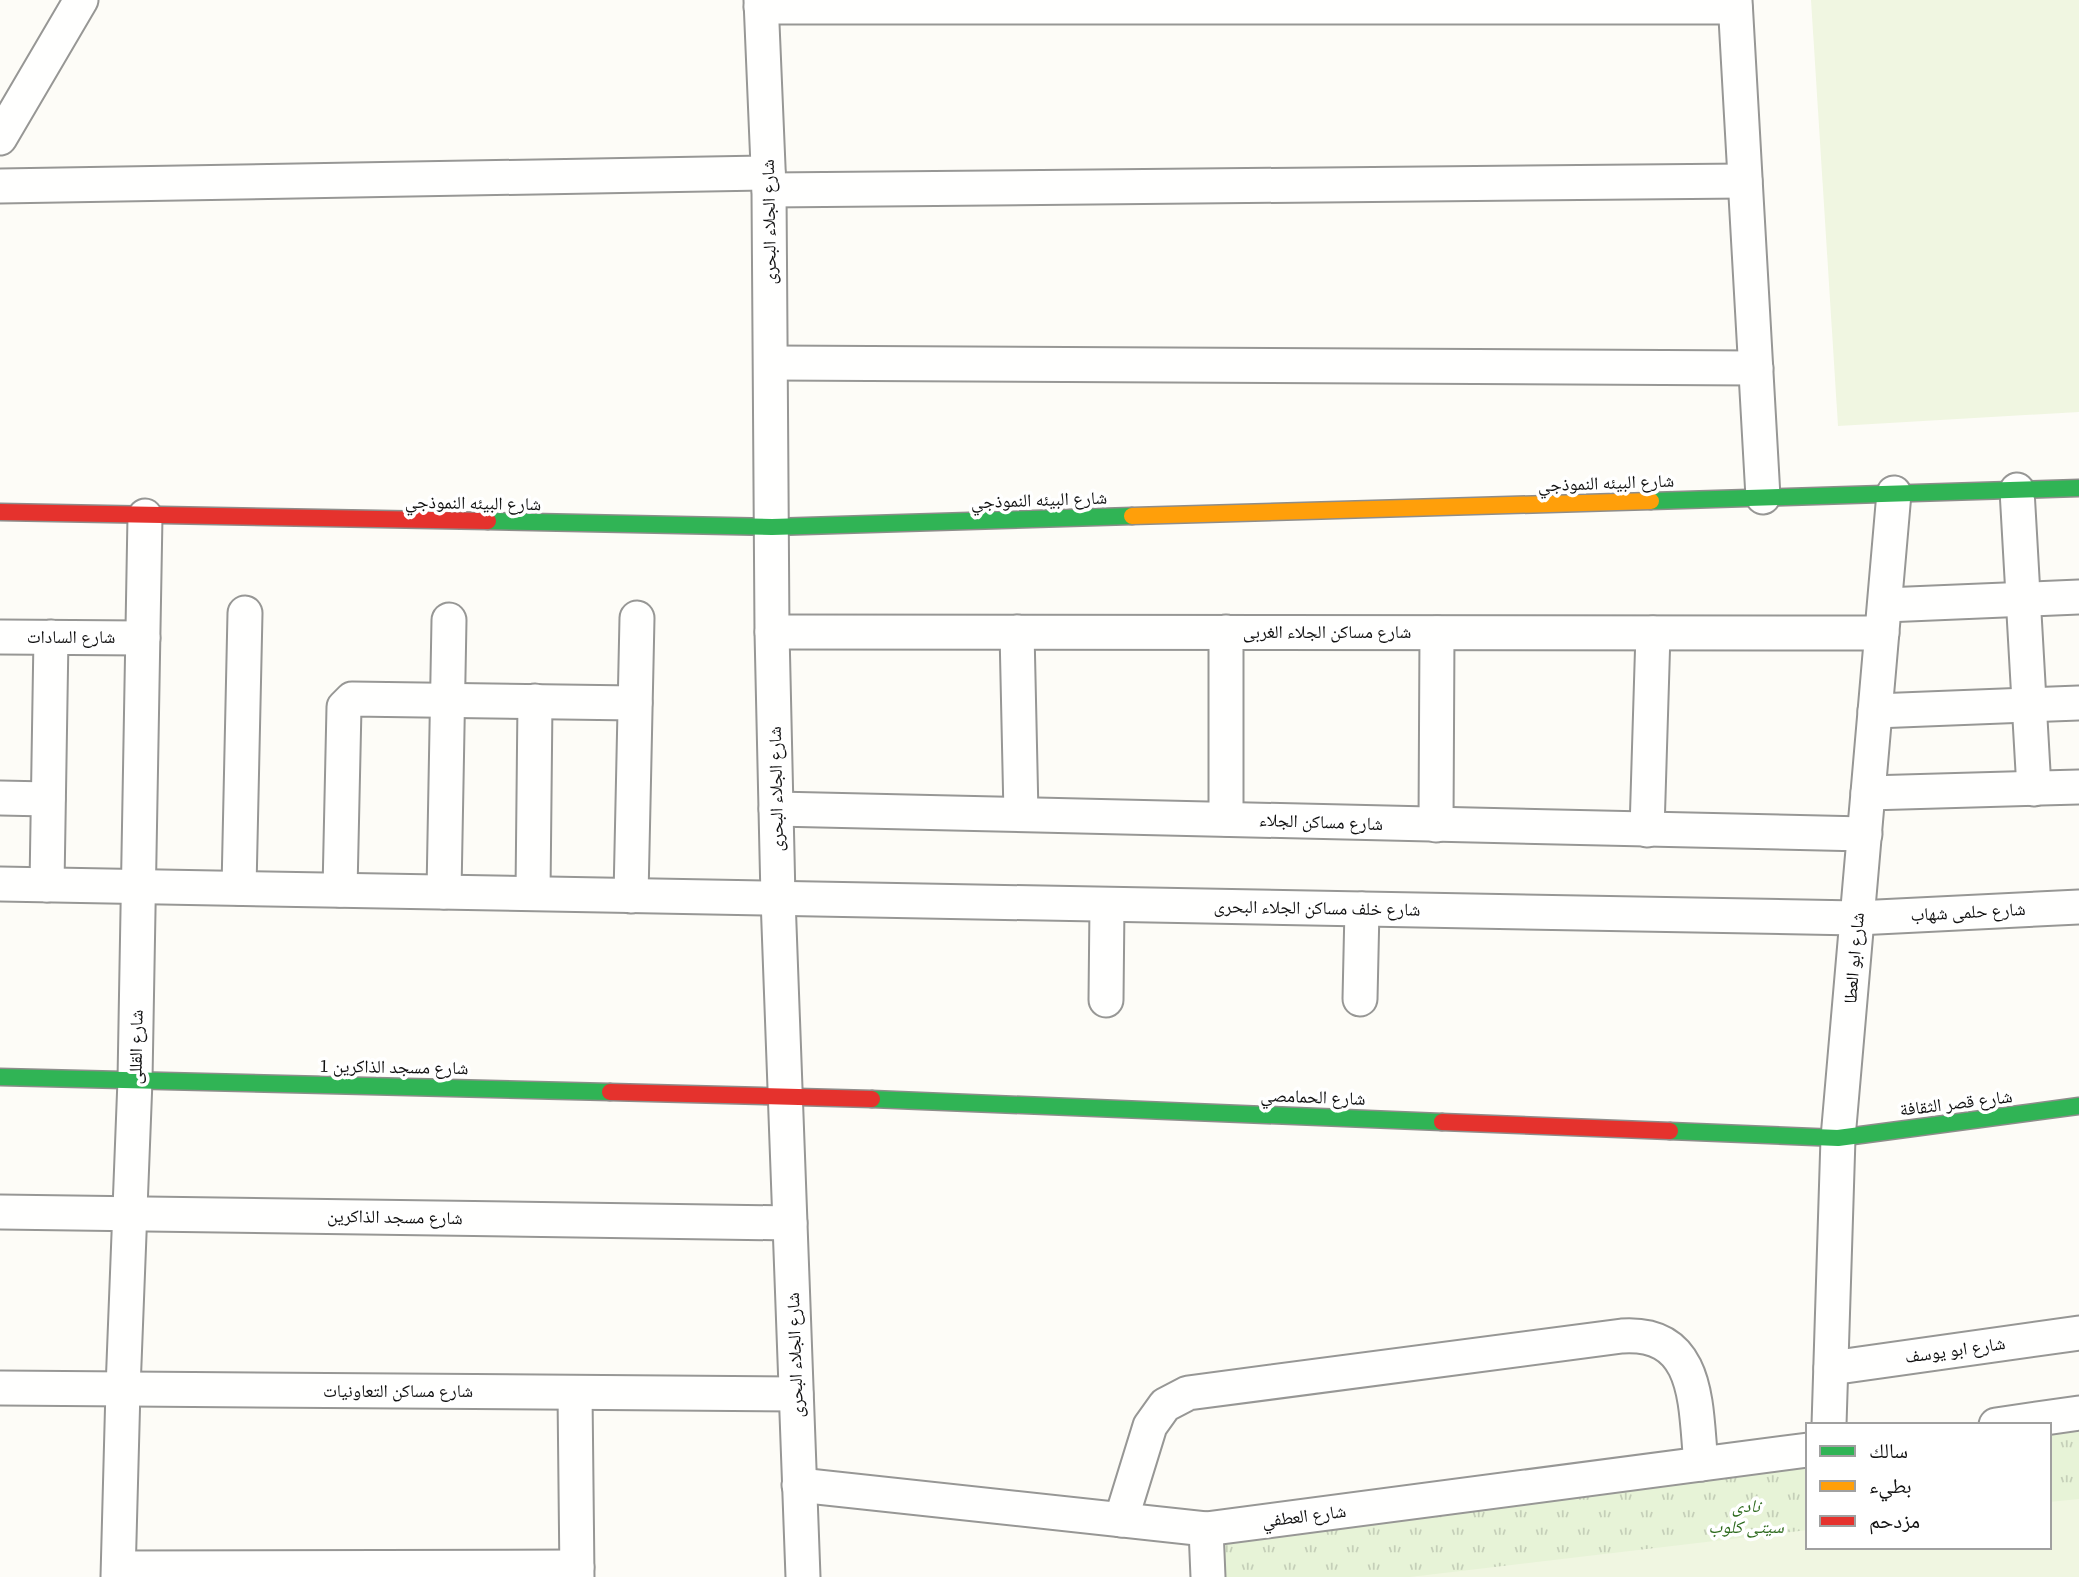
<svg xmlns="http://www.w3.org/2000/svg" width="2079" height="1577" font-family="'Source Serif 4','Noto Naskh Arabic',serif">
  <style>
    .grass { fill: url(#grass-tufts) }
    .pitch { fill: #f0f6e1 }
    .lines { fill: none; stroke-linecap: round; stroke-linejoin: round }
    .street-casing { stroke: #979795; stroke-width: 37 }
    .fast-casing { stroke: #8e8d8b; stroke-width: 19 }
    .slow-casing { stroke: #8e8d8b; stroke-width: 19 }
    .jam-casing { stroke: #8e8d8b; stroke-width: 19 }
    .street { stroke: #fffffe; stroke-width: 33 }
    .fast { stroke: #30b455; stroke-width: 16 }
    .slow { stroke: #ff9f0a; stroke-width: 16 }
    .jam { stroke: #e5322d; stroke-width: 16 }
    .labels { text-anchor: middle; stroke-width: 7; stroke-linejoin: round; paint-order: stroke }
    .street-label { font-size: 18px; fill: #111; stroke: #fff }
    .park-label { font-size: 18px; font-style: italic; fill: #2f6b1f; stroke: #fff }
  </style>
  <defs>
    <pattern id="grass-tufts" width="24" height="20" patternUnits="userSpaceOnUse" patternTransform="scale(1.75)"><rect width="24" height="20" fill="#e7f3d7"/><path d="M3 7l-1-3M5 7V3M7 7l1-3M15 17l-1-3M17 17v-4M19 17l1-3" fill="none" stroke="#c5cfb8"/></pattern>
  </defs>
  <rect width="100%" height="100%" fill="#fdfcf7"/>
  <!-- grass -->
  <path class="grass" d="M2079 1412V1577H1207L1206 1529 1808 1448V1547H2049V1425Z"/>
  <!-- pitch -->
  <g class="pitch">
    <path d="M1811 0H2079V412L1838 426Z"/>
    <path d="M2079 1499V1577H1410L1808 1530V1547H2049V1502Z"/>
  </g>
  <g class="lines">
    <!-- street casing -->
    <g class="street-casing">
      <g id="street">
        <path d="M761 0 769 190 772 632 778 898 803 1577"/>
        <path d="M1735 0 1763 497"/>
        <path d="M761 7H1735"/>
        <path d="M0 138 81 0"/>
        <path d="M0 186 768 173"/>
        <path d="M769 190 1745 181"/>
        <path d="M772 363 1756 368"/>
        <path d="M2017 490 2034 789"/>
        <path d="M1885 605 2079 597"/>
        <path d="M772 632 1882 633"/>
        <path d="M1017 632 1021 814"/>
        <path d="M1226 632V819"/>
        <path d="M0 637 143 638"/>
        <path d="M1875 711 2079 703"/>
        <path d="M1868 793 2079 787"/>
        <path d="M0 798 48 799"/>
        <path d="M776 809 1865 834"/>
        <path d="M1436 825 1437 633"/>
        <path d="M1647 830 1653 633"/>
        <path d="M0 884 1857 918 2079 907"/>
        <path d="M47 885 51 637"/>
        <path d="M239 888 245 613"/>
        <path d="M340 890 344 707 352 699 635 703"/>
        <path d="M444 892 449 620"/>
        <path d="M533 893 535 701"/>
        <path d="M631 896 637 618"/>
        <path d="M1360 999 1362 909"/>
        <path d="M1106 1000 1107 905"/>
        <path d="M0 1212 790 1223"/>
        <path d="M1831 1368 2079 1333"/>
        <path d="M0 1388 796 1394"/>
        <path d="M575 1393 577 1577"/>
        <path d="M1829 1425 1838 1138 1894 493"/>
        <path d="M1996 1425 2079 1413"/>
        <path d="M799 1485 1206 1529 1808 1450"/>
        <path d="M1121 1520 1150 1426 1165 1405 1188 1393 1622 1336C1701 1331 1695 1407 1701 1464"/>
        <path d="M1206 1529 1208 1577"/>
        <path d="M119 1568 577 1567"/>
        <path d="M118 1577 123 1389 135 1080 145 516"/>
      </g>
    </g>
    <!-- fast casing -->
    <g class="fast-casing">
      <g id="fast">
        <path d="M1651 501 2079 488"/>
        <path d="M488 521 772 527 1132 516"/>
        <path d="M0 1077 610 1092"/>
        <path d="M872 1099 1442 1122"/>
        <path d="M1670 1131 1838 1138 2079 1106"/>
      </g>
    </g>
    <!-- slow casing -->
    <g class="slow-casing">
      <path id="slow" d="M1132 516 1651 501"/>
    </g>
    <!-- jam casing -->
    <g class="jam-casing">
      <g id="jam">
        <path d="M0 512 488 521"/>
        <path d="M610 1092 872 1099"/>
        <path d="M1442 1122 1670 1131"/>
      </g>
    </g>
    <!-- street -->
    <use href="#street" class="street"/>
    <!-- fast -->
    <use href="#fast" class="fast"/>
    <!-- slow -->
    <use href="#slow" class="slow"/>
    <!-- jam -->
    <use href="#jam" class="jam"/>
  </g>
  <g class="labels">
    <!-- street labels -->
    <g class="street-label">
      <text transform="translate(769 222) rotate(-91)" y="6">شارع الجلاء البحرى</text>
      <text transform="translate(1606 483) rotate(-2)" y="6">شارع البيئه النموذجي</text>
      <text transform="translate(1039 500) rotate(-2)" y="6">شارع البيئه النموذجي</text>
      <text transform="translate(473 503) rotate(1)" y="6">شارع البيئه النموذجي</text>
      <text x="1327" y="638">شارع مساكن الجلاء الغربى</text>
      <text x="71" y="643">شارع السادات</text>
      <text transform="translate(776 789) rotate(-91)" y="6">شارع الجلاء البحرى</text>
      <text transform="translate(1321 822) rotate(2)" y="6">شارع مساكن الجلاء</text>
      <text transform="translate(1317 908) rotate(1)" y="6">شارع خلف مساكن الجلاء البحرى</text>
      <text transform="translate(1968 912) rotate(-3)" y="6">شارع حلمى شهاب</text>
      <text transform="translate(1854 958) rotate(-85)" y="6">شارع ابو العطا</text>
      <text transform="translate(136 1047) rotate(-89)" y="6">شارع القللى</text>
      <text transform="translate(394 1067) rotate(1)" y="6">شارع مسجد الذاكرين 1</text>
      <text transform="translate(1313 1097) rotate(2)" y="6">شارع الحمامصي</text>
      <text transform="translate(1956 1103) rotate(-7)" y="6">شارع قصر الثقافة</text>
      <text transform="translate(395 1217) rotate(1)" y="6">شارع مسجد الذاكرين</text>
      <text transform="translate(1955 1350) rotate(-8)" y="6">شارع ابو يوسف</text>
      <text transform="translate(795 1355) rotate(-92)" y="6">شارع الجلاء البحرى</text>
      <text x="398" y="1397">شارع مساكن التعاونيات</text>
      <text transform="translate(1304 1516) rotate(-7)" y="6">شارع العطفي</text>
    </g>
    <!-- park labels -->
    <g class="park-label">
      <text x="1746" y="1512">نادى<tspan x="1746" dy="21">سيتى كلوب</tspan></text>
    </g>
  </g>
  <!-- legend -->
  <rect x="1806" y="1423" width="245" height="126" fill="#ffffff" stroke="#a0a0a0" stroke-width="2"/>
  <rect x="1820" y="1446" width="35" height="10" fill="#30b455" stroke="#a0a0a0" stroke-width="2"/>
  <text x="1869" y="1458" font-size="21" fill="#111111">سالك</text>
  <rect x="1820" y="1481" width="35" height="10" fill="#ff9f0a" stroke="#a0a0a0" stroke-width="2"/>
  <text x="1869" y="1493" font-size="21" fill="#111111">بطيء</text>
  <rect x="1820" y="1516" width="35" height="10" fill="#e5322d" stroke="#a0a0a0" stroke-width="2"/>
  <text x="1869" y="1528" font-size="21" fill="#111111">مزدحم</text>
</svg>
